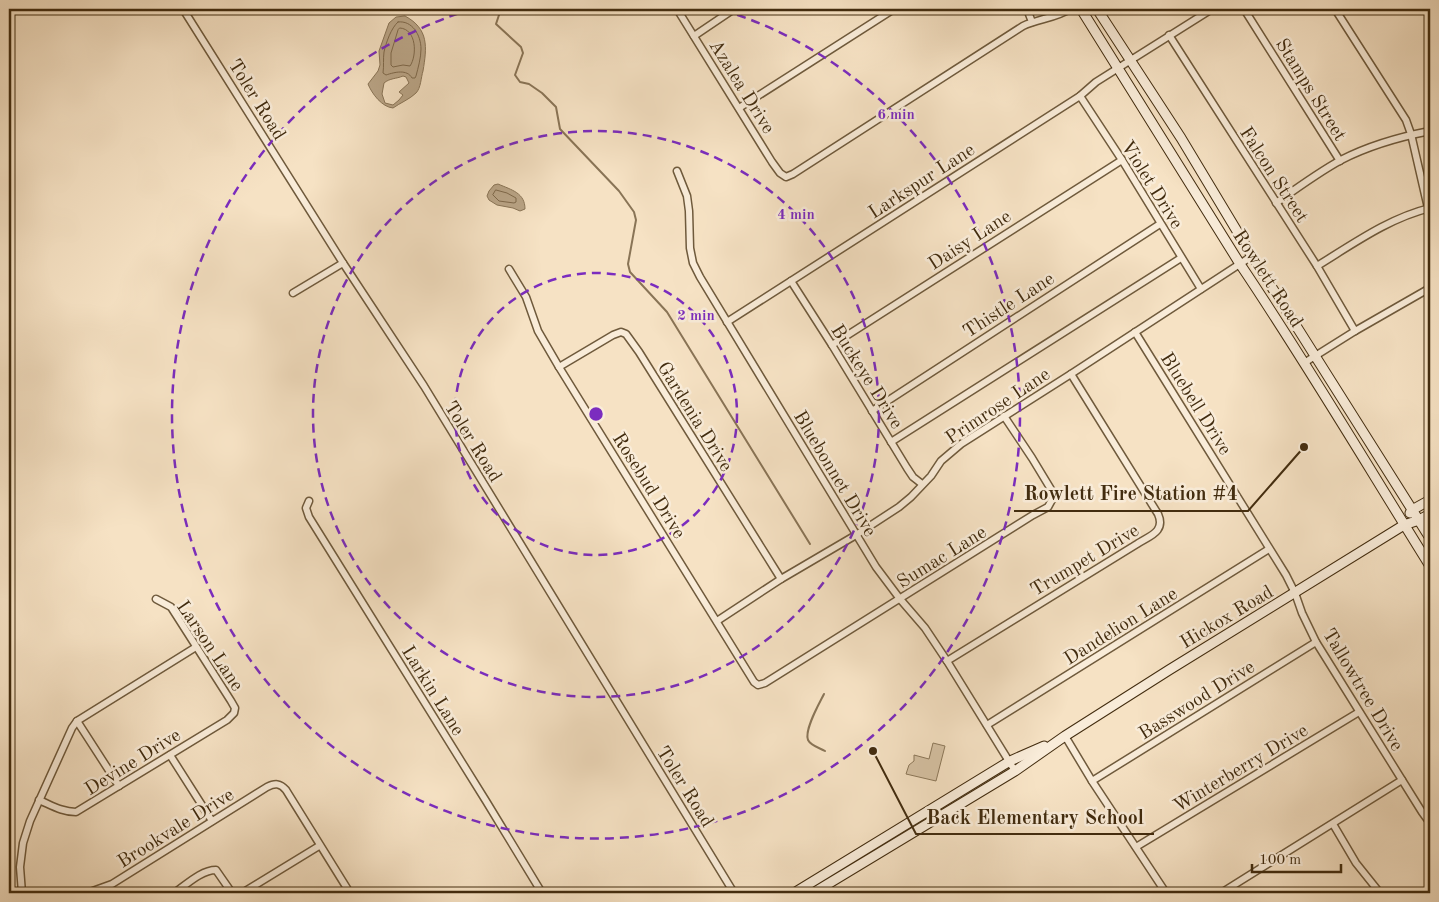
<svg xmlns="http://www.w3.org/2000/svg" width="1439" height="902" font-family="'Old Standard TT',serif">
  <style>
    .green { fill: #d7c3a5; stroke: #8c785a }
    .water { fill: #b9a486; stroke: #897456; fill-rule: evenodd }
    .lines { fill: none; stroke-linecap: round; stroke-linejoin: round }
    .shore { stroke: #7e684a; stroke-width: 1 }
    .stream { stroke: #897456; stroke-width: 2 }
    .street-casing { stroke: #6f5a3c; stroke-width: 9 }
    .secondary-casing { stroke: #422c0f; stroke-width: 11 }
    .street { stroke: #f9ecd9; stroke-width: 6 }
    .secondary { stroke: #f9ecd9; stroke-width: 9 }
    .ring { fill: none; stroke: #7b2cbf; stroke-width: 2.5; stroke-dasharray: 9 6 }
    .labels { text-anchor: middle; stroke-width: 5; stroke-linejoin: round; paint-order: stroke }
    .street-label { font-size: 19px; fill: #422c0f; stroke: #f9ecd9 }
    .centre { fill: #7b2cbf; stroke: #f9ecd9; stroke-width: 2.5 }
    .ring-label { font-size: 15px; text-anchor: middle; font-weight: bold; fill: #7b2cbf; stroke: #f9ecd9; stroke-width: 5; stroke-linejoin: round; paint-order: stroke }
    .leader { fill: none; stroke: #422c0f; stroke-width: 2 }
    .callout-dot { fill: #422c0f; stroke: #f9ecd9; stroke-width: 2 }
    .callout-label { font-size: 20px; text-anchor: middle; font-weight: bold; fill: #422c0f; stroke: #f9ecd9; stroke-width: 5; stroke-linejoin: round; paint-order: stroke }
  </style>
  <rect width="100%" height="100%" fill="#f6e2c4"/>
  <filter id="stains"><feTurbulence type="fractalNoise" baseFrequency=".004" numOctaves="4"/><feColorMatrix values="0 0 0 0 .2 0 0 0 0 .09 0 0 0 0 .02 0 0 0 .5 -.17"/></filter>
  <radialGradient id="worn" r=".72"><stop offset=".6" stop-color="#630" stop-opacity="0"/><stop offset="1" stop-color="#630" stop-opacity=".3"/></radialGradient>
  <!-- green -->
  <path class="green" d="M933 743 945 746 936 781 906 774 909 765 914 761V755L929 759Z"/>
  <!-- water -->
  <g class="water">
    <path d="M405 16C429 29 427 47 423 71 421 77 421 88 416 93 410 99 400 103 393 108 382 107 372 94 368 84L378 71 380 65 379 51 389 23 396 17ZM403 76 406 77 409 83 399 92 403 95 399 100 393 105 385 103 382 94 384 83C390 78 396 79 403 76Z"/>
    <path d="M498 184C512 190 525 193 525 209L520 211 513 208 497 205 489 200 487 196 489 191 494 185Z"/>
  </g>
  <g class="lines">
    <!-- shore -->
    <g class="shore">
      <path d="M398 22C412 20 421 35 421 49 421 58 418 68 416 76L415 78H412C407 69 395 72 386 75L383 73C384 66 383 59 384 52 386 43 391 28 398 22Z"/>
      <path d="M400 28C417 29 417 56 410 66L403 65 393 67 391 65V53L398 30Z"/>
      <path d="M496 190 507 193 516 198V202L514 203 499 201 493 195Z"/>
    </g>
    <!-- stream -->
    <g class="stream">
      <path d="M501 9 496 24 521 47 523 53 515 75 520 82 529 84 542 93 556 107 560 129 619 191 634 212 636 220 628 264 630 272 667 312 810 544"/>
      <path d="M824 694C819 704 804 730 808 740 811 746 820 748 825 751"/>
    </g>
    <!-- street casing -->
    <g class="street-casing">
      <g id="street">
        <path d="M183 9 343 263 424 386 734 893"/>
        <path d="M677 9 772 162 780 173 786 177 793 174 1023 26C1038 19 1056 18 1070 9"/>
        <path d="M1027 9 1032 22"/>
        <path d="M1244 9 1340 161"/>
        <path d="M1335 9 1406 120 1411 134 1428 208"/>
        <path d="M1426 9 1430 14"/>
        <path d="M1169 35 1317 266 1355 331"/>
        <path d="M694 36 734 9"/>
        <path d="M1080 96 1122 160 1201 289"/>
        <path d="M739 108 894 9"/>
        <path d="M677 171 687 196 689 211 690 248 693 263 700 277 876 567 900 599 925 628 947 661 1015 771"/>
        <path d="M1276 203C1297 188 1319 172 1341 160 1370 145 1399 137 1430 131"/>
        <path d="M1317 266C1353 244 1389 218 1430 208"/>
        <path d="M509 269 526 297 538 331 559 367 754 682 758 685 765 683 1033 515 1048 507 1054 496 1052 491 1032 458 1004 416"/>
        <path d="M791 281 832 345 907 468 913 477 922 484"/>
        <path d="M293 293 343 263"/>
        <path d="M727 322 1080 96 1096 82 1212 9"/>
        <path d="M1135 332 1286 575 1295 593 1302 613 1316 642 1422 812 1430 823"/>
        <path d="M832 345 1122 160"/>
        <path d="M1304 363 1355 331 1430 288"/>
        <path d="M559 367 613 335 621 332 626 334 639 352 781 579"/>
        <path d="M872 411 1160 224"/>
        <path d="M891 442 1181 258"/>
        <path d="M309 501 306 508 309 517 486 801 542 893"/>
        <path d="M717 621 781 579 856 535 899 507 911 497 931 476 941 461 961 444 1071 374 1252 256"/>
        <path d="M947 661 1137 544C1149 536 1166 532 1158 514L1071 374"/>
        <path d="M77 721 119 786"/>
        <path d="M987 725 1269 549"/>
        <path d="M1065 736 1092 781 1166 893"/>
        <path d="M170 755 212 821"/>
        <path d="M1092 781 1316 642"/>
        <path d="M39 800C51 805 62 812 76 812L227 720 234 713 235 708 231 701 171 607 156 599"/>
        <path d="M1333 824 1356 863 1380 893"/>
        <path d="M1136 847 1359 712"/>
        <path d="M22 893 20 867 23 843 30 821 72 728 77 721 196 647"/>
        <path d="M87 893 112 884 120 879 267 787C275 783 280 783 286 790L350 893"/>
        <path d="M174 893C186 885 201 870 216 870L232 893"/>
        <path d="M242 893 319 846"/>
        <path d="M1221 893 1402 780"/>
      </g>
    </g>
    <!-- secondary casing -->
    <g class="secondary-casing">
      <g id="secondary">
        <path d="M1081 9 1240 264C1306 362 1367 465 1430 566"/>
        <path d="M1097 9 1181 138 1252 256 1430 538"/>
        <path d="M1410 513 1412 510 1430 500"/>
        <path d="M794 893 1010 761 1044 746"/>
        <path d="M813 893 1015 771 1065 736 1169 670 1404 525 1419 520 1430 514"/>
      </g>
    </g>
    <!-- street -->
    <use href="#street" class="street"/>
    <!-- secondary -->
    <use href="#secondary" class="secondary"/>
  </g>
  <!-- distance rings -->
  <g class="ring">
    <circle cx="596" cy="414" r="141"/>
    <circle cx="596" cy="414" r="283"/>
    <path d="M723 10A424 424 0 1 1 469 10"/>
  </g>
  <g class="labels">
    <!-- street labels -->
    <g class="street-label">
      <text transform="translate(743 86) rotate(58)" y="7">Azalea Drive</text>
      <text transform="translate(1312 89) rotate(58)" y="7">Stamps Street</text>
      <text transform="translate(258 99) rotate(58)" y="7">Toler Road</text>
      <text transform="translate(1275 174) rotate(57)" y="7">Falcon Street</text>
      <text transform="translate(921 180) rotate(-33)" y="7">Larkspur Lane</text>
      <text transform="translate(1153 184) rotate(58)" y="7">Violet Drive</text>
      <text transform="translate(969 239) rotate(-33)" y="7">Daisy Lane</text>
      <text transform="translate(1269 278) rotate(57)" y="7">Rowlett Road</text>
      <text transform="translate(1008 304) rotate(-33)" y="7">Thistle Lane</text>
      <text transform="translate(868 376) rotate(58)" y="7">Buckeye Drive</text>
      <text transform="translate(1197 403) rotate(58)" y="7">Bluebell Drive</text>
      <text transform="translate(997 405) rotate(-34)" y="7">Primrose Lane</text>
      <text transform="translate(696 416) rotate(58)" y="7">Gardenia Drive</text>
      <text transform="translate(474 441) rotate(58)" y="7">Toler Road</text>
      <text transform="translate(836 473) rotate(59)" y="7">Bluebonnet Drive</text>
      <text transform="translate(650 485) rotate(58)" y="7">Rosebud Drive</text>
      <text transform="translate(941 556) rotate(-32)" y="7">Sumac Lane</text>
      <text transform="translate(1084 559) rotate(-31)" y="7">Trumpet Drive</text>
      <text transform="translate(1226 616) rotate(-31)" y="7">Hickox Road</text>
      <text transform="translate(1120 625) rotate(-32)" y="7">Dandelion Lane</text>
      <text transform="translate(211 645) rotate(56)" y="7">Larson Lane</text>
      <text transform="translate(1364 689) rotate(59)" y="7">Tallowtree Drive</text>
      <text transform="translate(434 690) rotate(58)" y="7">Larkin Lane</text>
      <text transform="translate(1196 699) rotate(-32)" y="7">Basswood Drive</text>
      <text transform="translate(132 761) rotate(-32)" y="7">Devine Drive</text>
      <text transform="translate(1240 767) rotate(-31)" y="7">Winterberry Drive</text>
      <text transform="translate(686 786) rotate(58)" y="7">Toler Road</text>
      <text transform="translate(175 827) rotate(-32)" y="7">Brookvale Drive</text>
    </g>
  </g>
  <circle cx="596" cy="414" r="8" class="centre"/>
  <g class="ring-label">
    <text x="896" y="119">6 min</text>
    <text x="796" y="219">4 min</text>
    <text x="696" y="320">2 min</text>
  </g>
  <!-- callouts -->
  <path class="leader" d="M1304 447L1248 511H1014M873 751L916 834H1154"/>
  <g class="callout-dot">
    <circle cx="1304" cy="447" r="5"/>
    <circle cx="873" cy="751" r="5"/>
  </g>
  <g class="callout-label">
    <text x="1131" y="500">Rowlett Fire Station #4</text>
    <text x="1035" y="824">Back Elementary School</text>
  </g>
  <!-- margin -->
  <rect width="1439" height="902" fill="none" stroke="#f6e2c4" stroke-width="30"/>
  <rect x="10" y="10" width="1419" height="882" fill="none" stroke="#422c0f" stroke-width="2.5"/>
  <rect x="15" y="15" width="1409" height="872" fill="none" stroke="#422c0f"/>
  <!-- scale -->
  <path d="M1252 864v8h89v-8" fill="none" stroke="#422c0f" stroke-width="2.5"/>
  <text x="1259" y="864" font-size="15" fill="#422c0f" stroke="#f9ecd9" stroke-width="4" paint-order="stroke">100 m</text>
  <rect width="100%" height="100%" filter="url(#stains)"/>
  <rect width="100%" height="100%" fill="url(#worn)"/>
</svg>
